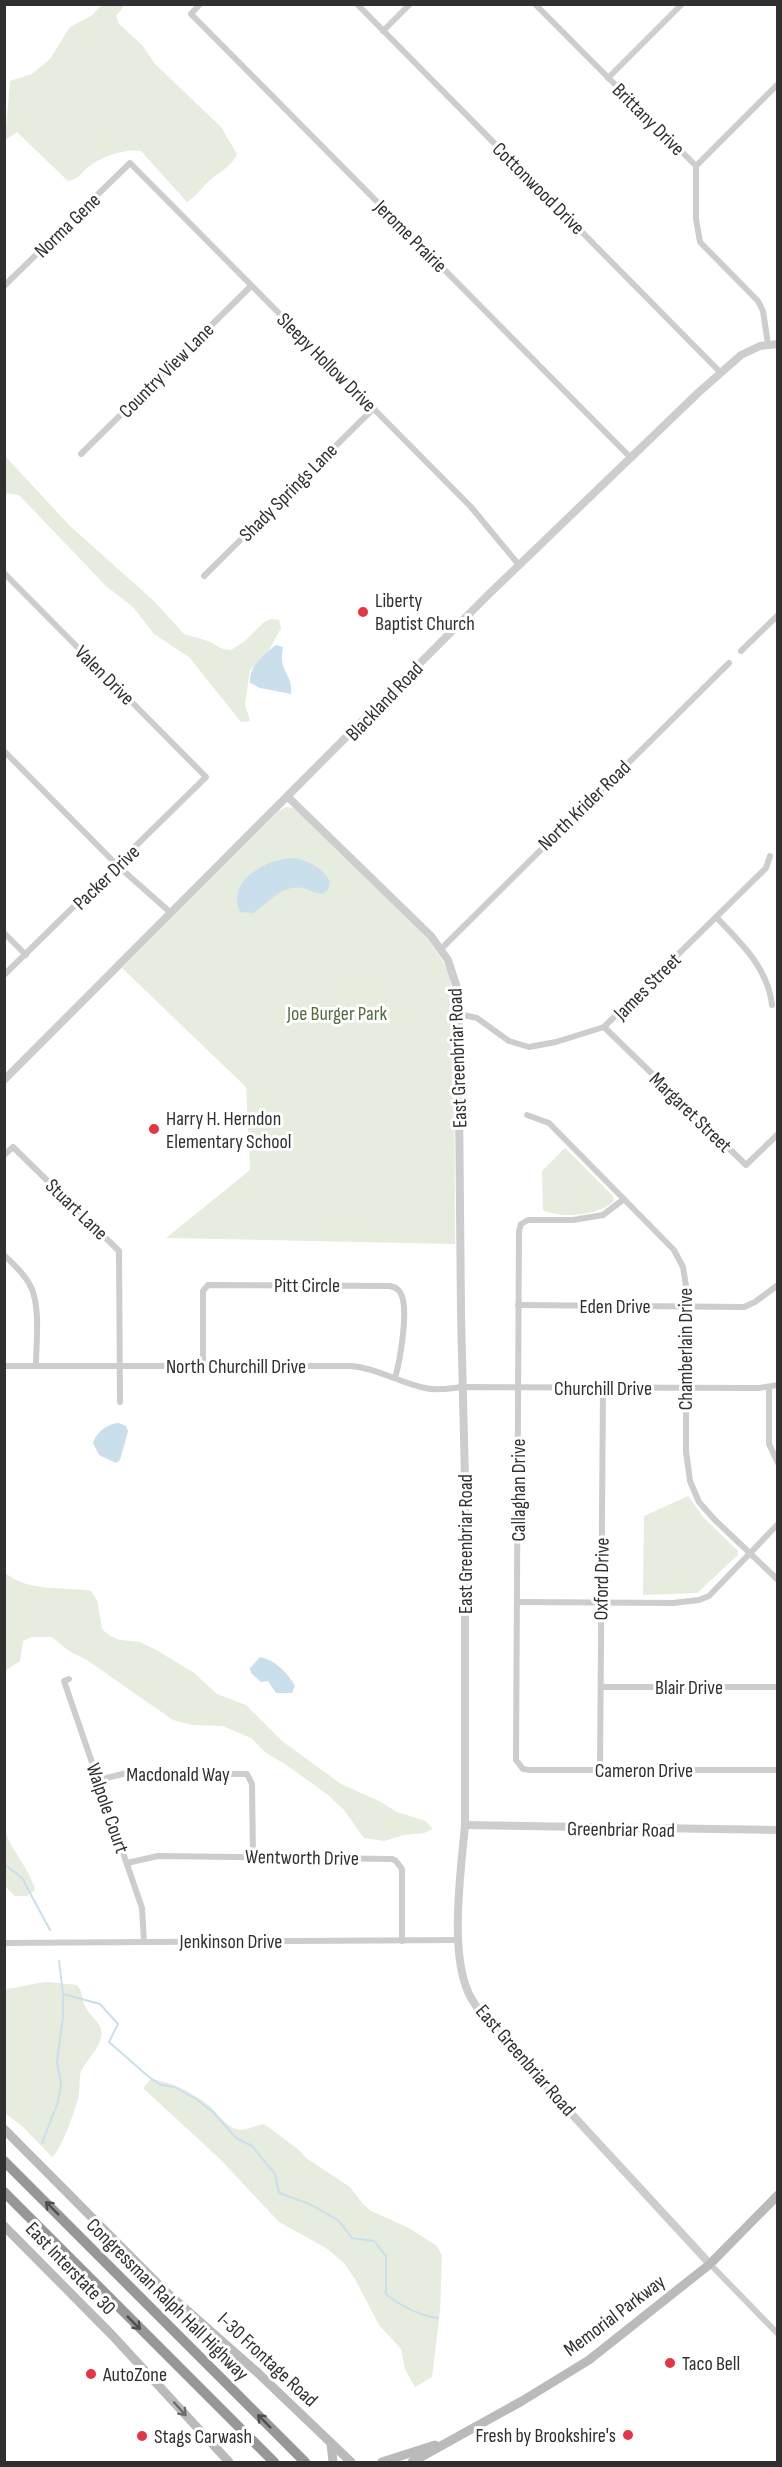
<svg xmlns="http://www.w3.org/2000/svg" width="782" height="2467" font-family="'Sofia Sans Condensed',sans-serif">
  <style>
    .green { fill: #e6ecde }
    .water { fill: #cadfec }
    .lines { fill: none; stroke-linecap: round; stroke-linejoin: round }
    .stream { stroke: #cadfec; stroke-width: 2 }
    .minor { stroke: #cdcdcd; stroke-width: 6 }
    .tertiary { stroke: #cdcdcd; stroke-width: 8 }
    .secondary { stroke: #bababa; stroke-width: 9 }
    .motorway { stroke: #979797; stroke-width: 10 }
    .oneway { stroke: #4f4f4f }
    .oneway2 { stroke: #6e6e6e }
    .poi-dot { fill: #e33544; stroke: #fff; stroke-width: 2 }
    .labels { text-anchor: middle; stroke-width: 6; stroke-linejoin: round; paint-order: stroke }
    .street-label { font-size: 20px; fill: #303030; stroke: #fff }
    .poi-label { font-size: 20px; fill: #303030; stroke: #fff; text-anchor: start }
    .park-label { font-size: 20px; fill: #536b3d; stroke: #fff }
  </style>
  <rect width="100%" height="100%" fill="#fff"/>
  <!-- green -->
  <g class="green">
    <path d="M102 5H125L116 16 119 24 142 45 155 64 221 127 237 154C230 169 216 173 205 185 199 191 195 197 187 202L141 151C125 148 100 157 87 168 80 174 79 179 68 181L17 132 5 140 10 81 32 74 50 59 70 27 91 16Z"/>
    <path d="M4 455 70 526 155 602 184 634 208 641 223 649 231 650 245 641 263 623 271 619 279 620 281 628 268 652 250 670 245 704 250 721 241 722 189 657 154 634 133 607 106 586 19 495 5 493Z"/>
    <path d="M286 807 294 808 427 937 448 969 454 1001 455 1244 166 1238 250 1170 246 1087 122 968 279 811Z"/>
    <path d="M565 1148 613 1196 614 1201C599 1216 561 1219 543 1210L542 1171Z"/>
    <path d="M688 1496 704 1518 738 1551V1555L697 1593 643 1595 644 1516Z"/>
    <path d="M4 1572C29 1593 62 1586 91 1591L97 1600 102 1629 110 1636 120 1640 140 1642 158 1651 194 1673 217 1694 246 1705 282 1741 341 1784 379 1801 397 1812 426 1821 433 1829 424 1833 404 1835 384 1841 364 1838 344 1810 328 1795 285 1764 266 1753 251 1738 223 1726 193 1725 173 1720 87 1660 69 1651 52 1637H32L23 1641 20 1661 5 1671Z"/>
    <path d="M5 1831C12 1852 30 1869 35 1890L27 1896H15L5 1886Z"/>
    <path d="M47 1982 77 1985C83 1991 81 1999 85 2006 88 2014 99 2021 101 2029 105 2046 84 2060 80 2075 79 2083 80 2091 78 2099 75 2110 60 2153 52 2157L23 2127 4 2112 5 1989C20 1988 32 1983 47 1982Z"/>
    <path d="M151 2079C171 2082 191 2092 207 2104 219 2113 225 2128 241 2130 248 2130 256 2125 264 2124L299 2150 306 2158 350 2187 363 2204 371 2211 409 2228 437 2246 442 2256 440 2311 432 2377 415 2387 405 2369 401 2349 379 2325 355 2279 343 2262 326 2248 279 2222 221 2160 143 2088Z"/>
  </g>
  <!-- water -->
  <g class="water">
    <path d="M276 645 283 647C278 673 293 673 291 694L260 688 250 683C248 667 264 654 276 645Z"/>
    <path d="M296 858C311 863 323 867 330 882L328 890 322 894C315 893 309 890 303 888 281 884 269 903 253 913L240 912C225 879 270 857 296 858Z"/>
    <path d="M119 1423 126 1426 128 1431 120 1460 116 1463 99 1455 93 1443C96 1432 109 1423 119 1423Z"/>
    <path d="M260 1657C275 1660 287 1672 295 1686L292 1693H276L268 1681 261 1682 251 1673 250 1668Z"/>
  </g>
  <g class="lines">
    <!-- stream -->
    <g class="stream">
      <path d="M4 1864 22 1878 50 1930"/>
      <path d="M59 1961 63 1994 100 2004 118 2024 109 2042 149 2077 161 2085 175 2087 196 2099 214 2113 236 2138 252 2146 275 2174 279 2193 310 2204 339 2221 352 2238 374 2241 386 2256V2294C402 2307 418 2315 438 2318"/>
      <path d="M42 2143 58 2102 61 2084 57 2062 63 2017V1994"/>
    </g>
    <!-- minor -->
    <g class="minor">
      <path d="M200 4 191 14 630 457"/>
      <path d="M357 4 720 372"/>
      <path d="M535 4 696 166V219L700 242 758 301 763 311 768 344"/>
      <path d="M383 31 410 4"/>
      <path d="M608 78 682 4"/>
      <path d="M696 166 778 84"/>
      <path d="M4 286 130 163 471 507 519 565"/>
      <path d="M81 454 251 286"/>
      <path d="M4 573 206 777 4 975"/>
      <path d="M204 576 373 409"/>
      <path d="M741 651 778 615"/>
      <path d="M4 751 118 866 171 913"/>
      <path d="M716 917C741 943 768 968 772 1005"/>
      <path d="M4 933 26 955"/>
      <path d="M441 949 729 663"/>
      <path d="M459 1014 477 1018 509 1041 529 1047 556 1042 604 1027 766 868 770 856"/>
      <path d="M604 1027 746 1165 778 1134"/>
      <path d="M527 1115 549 1123 674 1250 683 1267 686 1286V1451L690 1481 699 1502 714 1519 778 1580"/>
      <path d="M4 1155 13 1147 119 1251 120 1402"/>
      <path d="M624 1199 603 1215 573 1220H528L521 1224 519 1231 516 1760 523 1769 530 1770H778"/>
      <path d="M4 1255C15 1266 28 1277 33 1292 40 1314 36 1343 36 1366"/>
      <path d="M518 1305 744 1307 755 1302 778 1285"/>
      <path d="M4 1366H351C377 1368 400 1383 425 1388 437 1391 451 1388 463 1387L759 1388 778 1385"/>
      <path d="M203 1366V1291L208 1285 390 1286C395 1287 399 1289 401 1294 409 1309 400 1361 395 1378"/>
      <path d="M769 1388V1444L778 1463"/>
      <path d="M517 1602 673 1603 699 1600 709 1596 778 1524"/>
      <path d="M69 1679 64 1681 142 1908 144 1942"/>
      <path d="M601 1687H778"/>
      <path d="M600 1770 603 1388"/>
      <path d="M98 1780 127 1773 247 1774 252 1784 253 1856"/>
      <path d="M127 1863 158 1856 392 1859 396 1861 402 1869V1941"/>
      <path d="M4 1943 458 1940"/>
      <path d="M710 2264 778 2334"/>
    </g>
    <!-- tertiary -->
    <g class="tertiary">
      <path d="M288 797 431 936 448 960 458 991 461 1314 465 1480V1825C461 1871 449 1952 469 1994 475 2007 486 2019 495 2031L710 2264"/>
      <path d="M4 1080 490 593 699 392 741 355 760 346 778 344"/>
      <path d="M465 1825 778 1830"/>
    </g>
    <!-- secondary -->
    <g class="secondary">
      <path d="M4 2129 165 2291 258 2373 351 2462"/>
      <path d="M4 2226 112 2335 229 2462"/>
      <path d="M331 2443 333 2462"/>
      <path d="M382 2462 435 2445"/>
      <path d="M412 2462 522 2401 589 2360 710 2264 778 2195"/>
    </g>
    <!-- motorway -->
    <g class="motorway">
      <path d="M4 2161 305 2462"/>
      <path d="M4 2192 274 2462"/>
    </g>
  </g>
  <!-- one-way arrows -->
  <defs><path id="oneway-shaft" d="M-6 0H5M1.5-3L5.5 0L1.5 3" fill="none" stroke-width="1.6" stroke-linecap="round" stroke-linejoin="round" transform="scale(1.5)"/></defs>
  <g class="oneway">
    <use href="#oneway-shaft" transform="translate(52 2208) rotate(-135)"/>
    <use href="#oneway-shaft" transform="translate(134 2323) rotate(45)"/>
    <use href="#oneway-shaft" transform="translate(264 2421) rotate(-135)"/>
  </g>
  <use class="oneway2" href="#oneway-shaft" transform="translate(180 2409) rotate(48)"/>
  <!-- markers -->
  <g class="poi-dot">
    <circle cx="363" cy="612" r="6"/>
    <circle cx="154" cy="1129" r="6"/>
    <circle cx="670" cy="2363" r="6"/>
    <circle cx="91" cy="2374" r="6"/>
    <circle cx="628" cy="2435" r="6"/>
    <circle cx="142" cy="2436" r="6"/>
  </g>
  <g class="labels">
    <!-- street labels -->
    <g class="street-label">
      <text transform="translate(649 119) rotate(45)" y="7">Brittany Drive</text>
      <text transform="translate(539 188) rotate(45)" y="7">Cottonwood Drive</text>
      <text transform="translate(67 225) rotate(-44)" y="7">Norma Gene</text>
      <text transform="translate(411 236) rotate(45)" y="7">Jerome Prairie</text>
      <text transform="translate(327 362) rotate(45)" y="7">Sleepy Hollow Drive</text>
      <text transform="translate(166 370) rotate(-45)" y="7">Country View Lane</text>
      <text transform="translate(288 492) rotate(-45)" y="7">Shady Springs Lane</text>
      <text transform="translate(105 675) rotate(45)" y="7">Valen Drive</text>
      <text transform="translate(384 701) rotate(-46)" y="7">Blackland Road</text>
      <text transform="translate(584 805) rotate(-44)" y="7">North Krider Road</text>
      <text transform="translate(106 877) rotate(-44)" y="7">Packer Drive</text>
      <text transform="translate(647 986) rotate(-45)" y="7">James Street</text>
      <text transform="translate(457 1058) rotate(-92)" y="7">East Greenbriar Road</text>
      <text transform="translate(691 1112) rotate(44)" y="7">Margaret Street</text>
      <text transform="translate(77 1209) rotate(44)" y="7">Stuart Lane</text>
      <text x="307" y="1292">Pitt Circle</text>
      <text x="615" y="1313">Eden Drive</text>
      <text transform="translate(685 1349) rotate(-90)" y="7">Chamberlain Drive</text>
      <text x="236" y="1373">North Churchill Drive</text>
      <text x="603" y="1395">Churchill Drive</text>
      <text transform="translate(518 1490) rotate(-90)" y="7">Callaghan Drive</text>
      <text transform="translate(465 1544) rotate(-90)" y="7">East Greenbriar Road</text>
      <text transform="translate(601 1579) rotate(-89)" y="7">Oxford Drive</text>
      <text x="689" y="1694">Blair Drive</text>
      <text x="644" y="1777">Cameron Drive</text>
      <text x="178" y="1781">Macdonald Way</text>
      <text transform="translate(108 1808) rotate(71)" y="7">Walpole Court</text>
      <text transform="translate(621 1829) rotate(1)" y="7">Greenbriar Road</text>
      <text transform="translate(302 1857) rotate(1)" y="7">Wentworth Drive</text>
      <text x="231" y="1948">Jenkinson Drive</text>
      <text transform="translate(526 2060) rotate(49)" y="7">East Greenbriar Road</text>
      <text transform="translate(71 2268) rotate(46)" y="7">East Interstate 30</text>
      <text transform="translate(168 2299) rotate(45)" y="7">Congressman Ralph Hall Highway</text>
      <text transform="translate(614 2315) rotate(-37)" y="7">Memorial Parkway</text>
      <text transform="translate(268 2359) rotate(43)" y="7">I-30 Frontage Road</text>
    </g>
    <!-- poi labels -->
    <g class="poi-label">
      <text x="375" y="607">Liberty<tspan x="375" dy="23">Baptist Church</tspan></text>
      <text x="166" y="1125">Harry H. Herndon<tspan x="166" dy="23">Elementary School</tspan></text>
      <text x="682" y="2370">Taco Bell</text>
      <text x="103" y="2381">AutoZone</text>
      <text x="616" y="2442" text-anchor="end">Fresh by Brookshire's</text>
      <text x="154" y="2443">Stags Carwash</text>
    </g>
    <!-- park labels -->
    <g class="park-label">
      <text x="337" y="1020">Joe Burger Park</text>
    </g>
  </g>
  <!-- border -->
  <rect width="782" height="2467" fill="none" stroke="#303030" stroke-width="12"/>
</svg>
